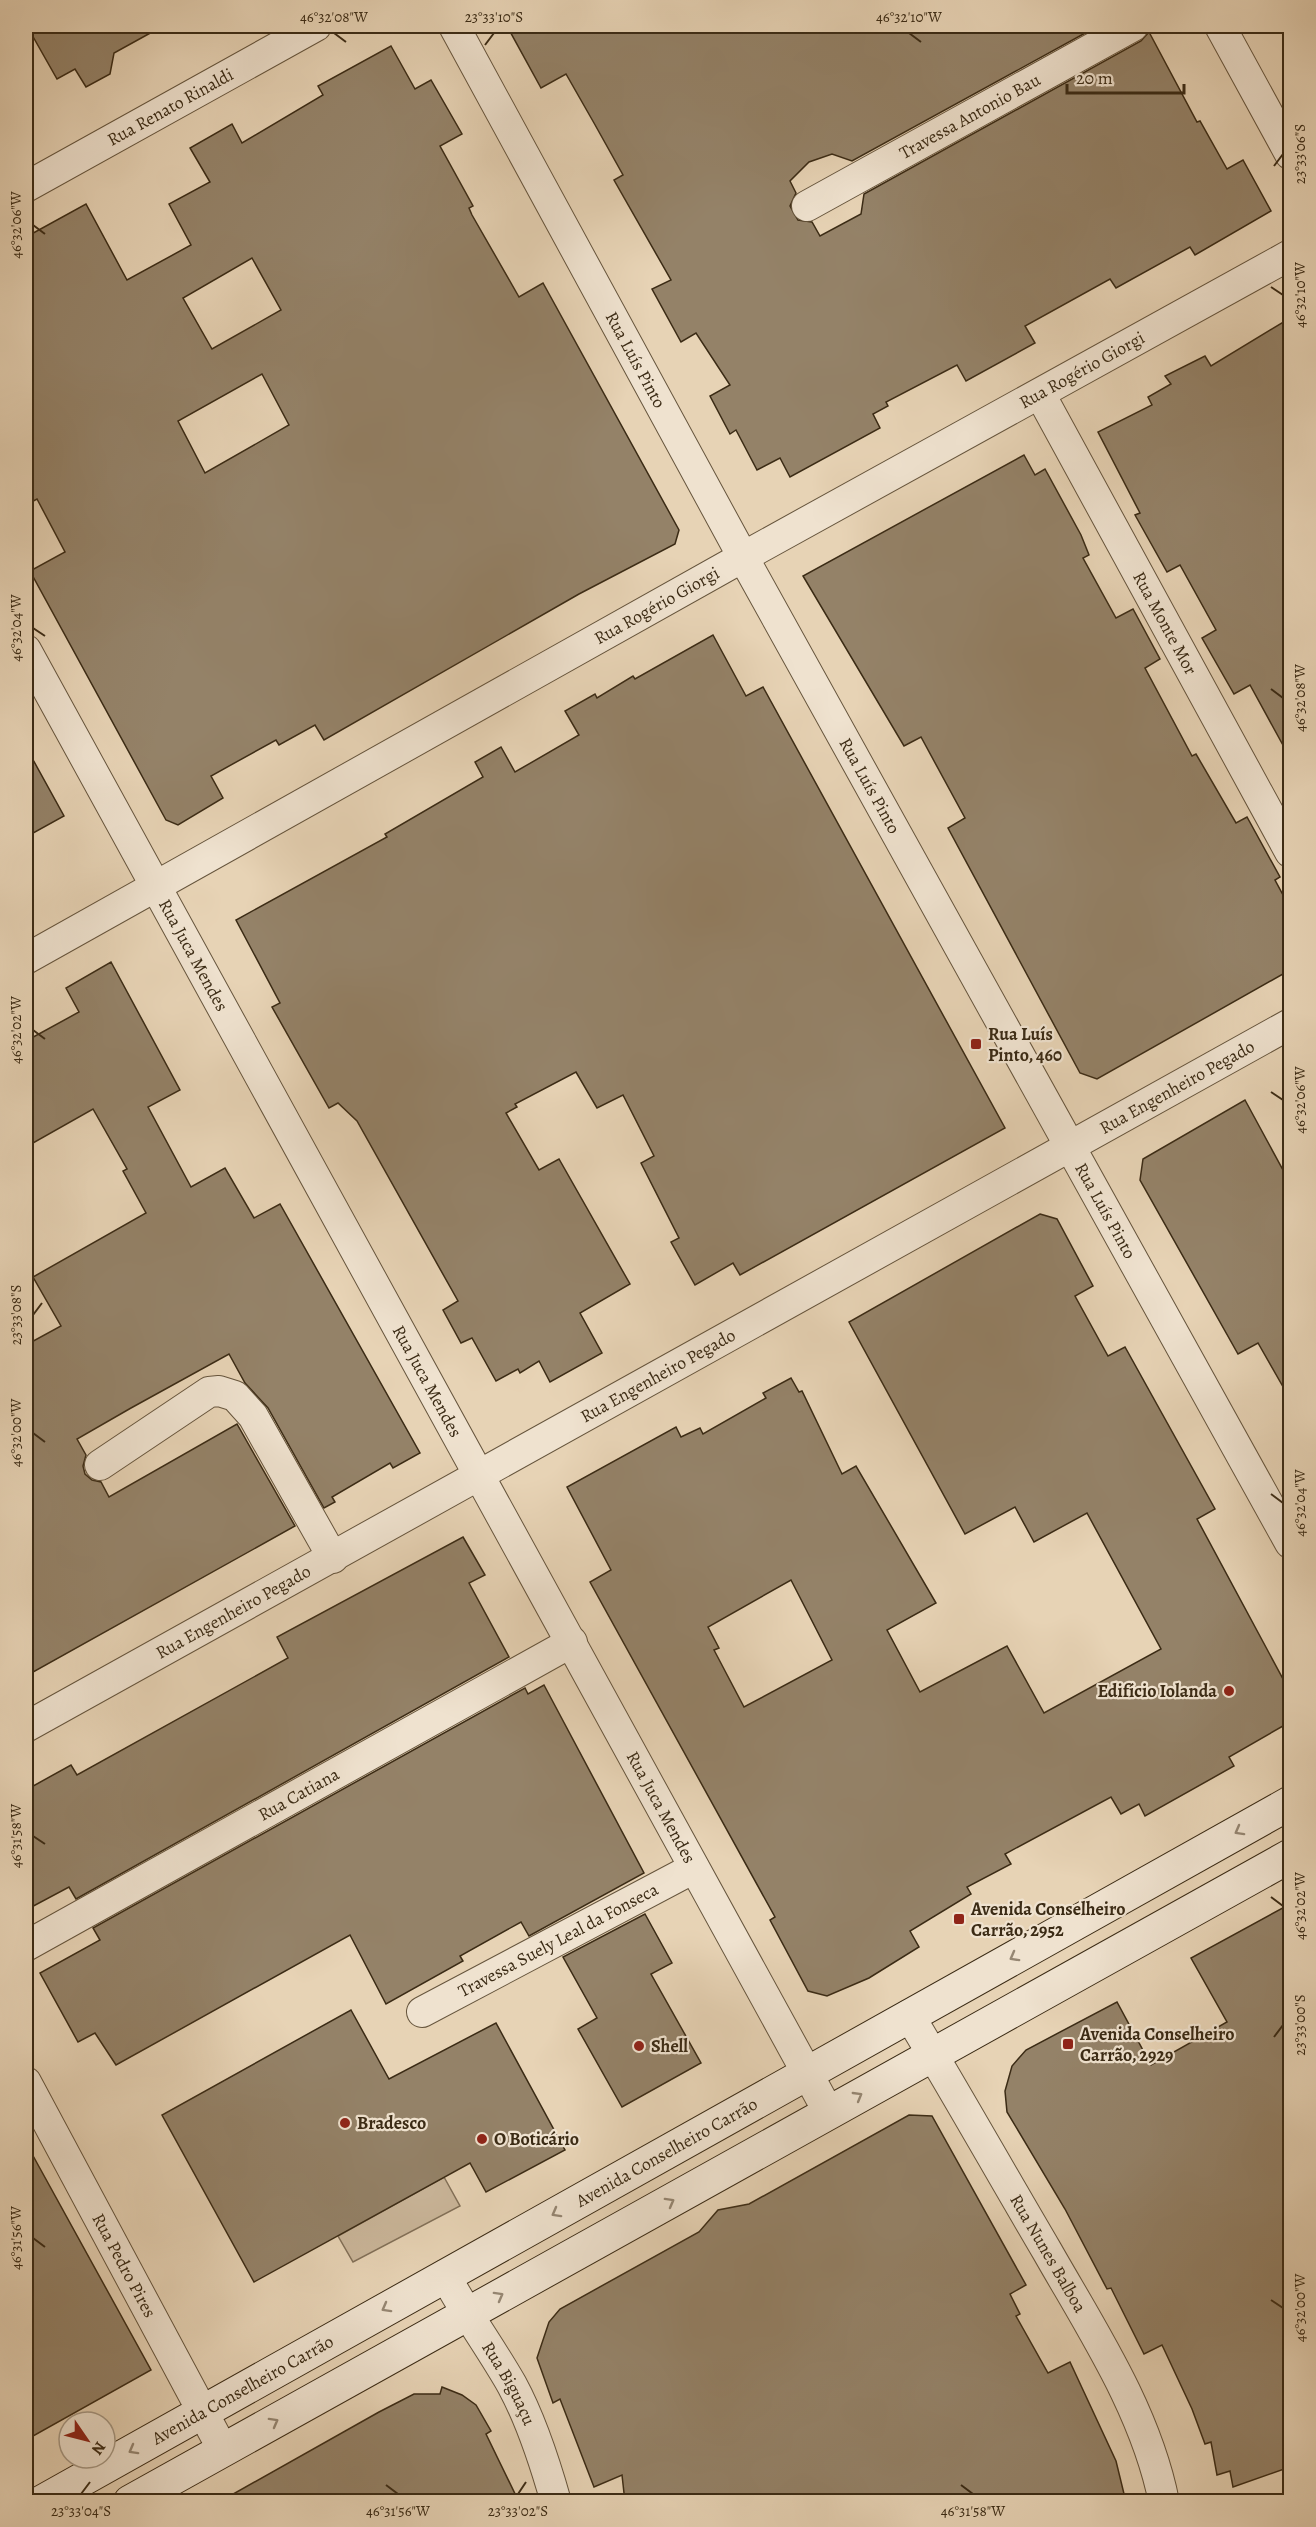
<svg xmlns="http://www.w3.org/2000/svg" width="1316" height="2527" font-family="Alegreya,serif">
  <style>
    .green { fill: #cab69a; stroke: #827058; stroke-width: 1.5 }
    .building { fill: #948268; stroke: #3b2b15; stroke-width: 1.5; fill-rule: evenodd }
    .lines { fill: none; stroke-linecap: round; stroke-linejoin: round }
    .street-casing { stroke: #66553d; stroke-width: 32 }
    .secondary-casing { stroke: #3b2b15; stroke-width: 35 }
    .street { stroke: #efe2cf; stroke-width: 30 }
    .secondary { stroke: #efe2cf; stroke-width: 33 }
    .oneway { stroke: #958672 }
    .ticks { fill: none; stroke: #3b2b15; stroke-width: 2 }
    .poi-dot { fill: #8f2418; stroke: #efe2cf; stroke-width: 2 }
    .labels { text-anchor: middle; stroke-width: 4.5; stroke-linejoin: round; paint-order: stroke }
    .street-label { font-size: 18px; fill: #3b2b15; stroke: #efe2cf }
    .poi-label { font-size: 18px; font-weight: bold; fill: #3b2b15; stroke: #efe2cf; text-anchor: start }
    .neatline { fill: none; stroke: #3b2b15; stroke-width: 2 }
    .ticks-label { font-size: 15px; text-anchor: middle; fill: #3b2b15 }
  </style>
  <rect width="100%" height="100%" fill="#e7d3b5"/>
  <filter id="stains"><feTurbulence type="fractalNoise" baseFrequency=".00333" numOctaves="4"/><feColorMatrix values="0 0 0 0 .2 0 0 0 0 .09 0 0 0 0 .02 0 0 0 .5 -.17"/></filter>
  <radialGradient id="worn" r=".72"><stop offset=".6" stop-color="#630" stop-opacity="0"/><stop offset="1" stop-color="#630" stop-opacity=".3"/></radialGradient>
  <!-- green -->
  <path class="green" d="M444 2177 460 2206 353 2262 338 2236Z"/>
  <!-- building -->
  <g class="building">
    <path d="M27 26H163L114 53 110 74 86 87 75 69 57 79Z"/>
    <path d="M507 26H1098L852 161 832 154 809 162 790 181 796 193 790 206 798 220 812 222 820 236 861 214 864 194 1141 41 1149 32 1197 122 1200 121 1227 169 1243 160 1271 211 1195 255 1190 247 1116 288 1110 279 1025 326 1035 343 966 381 957 365 886 402 888 406 873 414 880 428 790 477 780 458 757 470 736 430 730 434 710 396 730 385 696 333 681 342 652 289 671 280 614 180 623 175 594 123 566 74 541 88Z"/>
    <path d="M391 46 415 89 431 80 462 134 440 146 473 206 469 208 472 215 519 297 543 283 679 530 675 544 579 594 324 740 315 725 279 745 276 740 211 776 223 798 178 825 166 820 30 571 65 552 37 499 26 505V237L86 204 127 280 191 245 169 204 210 182 190 148 232 124 242 143 323 95 318 86ZM252 258 281 310 212 349 183 298ZM262 374 289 425 205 473 178 421Z"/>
    <path d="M1290 318V758L1250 685 1234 694 1202 638 1216 630 1180 565 1167 572 1135 515 1140 513 1098 432 1152 405 1148 397 1171 384 1165 376 1205 356 1211 366Z"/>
    <path d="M1024 455 1035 475 1045 469 1081 535 1089 555 1083 558 1116 618 1133 609 1160 659 1145 668 1192 756 1196 754 1236 823 1247 817 1280 877 1275 880 1290 908V970L1097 1079 1080 1073 948 828 965 818 921 737 904 746 803 576Z"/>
    <path d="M713 635 746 696 763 687 1005 1128 740 1275 733 1263 695 1285 671 1242 679 1238 641 1163 654 1156 623 1095 597 1108 576 1072 515 1104 517 1107 506 1113 539 1170 559 1159 630 1284 580 1313 602 1353 550 1382 539 1361 520 1373 518 1369 496 1381 472 1338 461 1343 443 1310 458 1301 357 1121 338 1103 329 1108 272 1007 280 1003 236 920 387 837 385 834 483 777 475 762 501 747 515 772 579 735 565 711 595 694 597 698 633 676 635 679Z"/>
    <path d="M26 747 64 816 26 837Z"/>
    <path d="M111 962 180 1090 148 1107 191 1187 225 1168 254 1218 280 1204 420 1453 393 1468 390 1463 332 1497 335 1502 324 1508 268 1408 245 1383 229 1354 131 1408 77 1439 86 1455 83 1466 85 1474 92 1480 101 1482 109 1497 237 1424 295 1526 26 1676V1345L61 1326 33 1277 146 1213 123 1171 127 1169 93 1109 26 1147V1041L79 1012 66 988Z"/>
    <path d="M1245 1100 1290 1183V1399L1258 1343 1238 1354 1140 1180 1143 1159Z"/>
    <path d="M1040 1214 1057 1219 1093 1286 1075 1296 1108 1356 1125 1347 1215 1509 1197 1519 1290 1692V1722L1229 1757 1234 1766 1145 1816 1139 1804 1121 1814 1111 1797 1005 1854 1011 1864 967 1887 971 1894 910 1931 919 1947 869 1978 827 1996 808 1991 770 1920 775 1917 590 1582 611 1570 567 1487 676 1427 681 1437 700 1428 703 1434 766 1398 763 1393 791 1378 799 1392 802 1391 842 1474 856 1466 936 1603 887 1630 920 1692 1007 1646 1044 1713 1161 1649 1087 1513 1034 1542 1015 1507 965 1534 849 1322ZM791 1580 832 1660 744 1707 714 1650 719 1648 708 1627Z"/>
    <path d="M463 1537 485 1575 469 1583 509 1657 76 1899 69 1887 26 1910V1790L71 1765 77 1775 288 1658 277 1637Z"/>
    <path d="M544 1685 644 1873 529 1936 521 1922 460 1956 463 1961 386 2004 350 1935 116 2065 95 2033 78 2042 40 1973 100 1940 93 1928 525 1688 528 1694Z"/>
    <path d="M1290 1904V2467L1233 2487 1230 2471 1217 2475 1211 2442 1205 2444 1192 2409 1162 2345 1144 2354 1111 2288 1107 2289 1065 2209 1007 2112 1005 2091 1012 2066 1026 2050 1117 2002 1151 2065 1227 2022 1191 1958Z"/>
    <path d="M645 1914 672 1963 651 1974 701 2063 622 2107 578 2029 597 2018 563 1957Z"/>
    <path d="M351 2010 389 2079 496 2023 565 2150 486 2192 470 2163 254 2282 162 2115Z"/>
    <path d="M909 2115 932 2116 1026 2285 1010 2294 1020 2314 1016 2316 1048 2373 1070 2362 1116 2461 1126 2502H625L622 2475 594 2487 560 2399 553 2403 537 2358 549 2322 560 2309 699 2232 718 2210 749 2204Z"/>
    <path d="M26 2143 151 2370 26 2440Z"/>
    <path d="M442 2387 462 2395 476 2405 491 2431 486 2434 519 2502H219L379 2412 414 2394H440Z"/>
  </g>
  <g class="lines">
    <!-- street casing -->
    <g class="street-casing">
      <g id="street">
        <path id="s1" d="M454 26 743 557 1290 1543"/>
        <path d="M1220 26 1290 154"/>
        <path id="s2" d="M26 187 316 26"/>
        <path id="s3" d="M807 206 1133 26"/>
        <path id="s4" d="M1040 394 1290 852"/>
        <path id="s5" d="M26 650 829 2113"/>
        <path id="s6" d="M26 959 743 557 1290 255"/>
        <path d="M100 1465 209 1392 219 1391 235 1396 253 1416 333 1558"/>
        <path id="s7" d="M26 1727 1290 1024"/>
        <path id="s8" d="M26 1946 572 1642"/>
        <path id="s9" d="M422 2012 694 1868"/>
        <path id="s10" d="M909 2015C956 2093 1001 2173 1047 2251 1092 2330 1146 2411 1164 2502"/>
        <path id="s11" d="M26 2082 223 2450"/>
        <path id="s12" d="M445 2275C465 2313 491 2348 512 2385 531 2420 545 2463 556 2502"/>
      </g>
    </g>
    <!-- secondary casing -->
    <g class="secondary-casing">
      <g id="secondary">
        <path id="s13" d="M42 2502 1290 1803"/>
        <path d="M130 2502 1290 1856"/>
      </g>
    </g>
    <!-- street -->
    <use href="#street" class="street"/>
    <!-- secondary -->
    <use href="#secondary" class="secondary"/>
  </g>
  <!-- one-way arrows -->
  <defs><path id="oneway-chevron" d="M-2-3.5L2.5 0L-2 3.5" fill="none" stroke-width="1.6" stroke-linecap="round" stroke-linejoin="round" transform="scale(1.5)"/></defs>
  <g class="oneway">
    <use href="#oneway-chevron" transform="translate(1239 1831) rotate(151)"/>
    <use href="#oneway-chevron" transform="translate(1014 1957) rotate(151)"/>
    <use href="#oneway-chevron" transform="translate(858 2096) rotate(-30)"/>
    <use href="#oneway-chevron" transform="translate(670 2202) rotate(-29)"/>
    <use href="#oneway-chevron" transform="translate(556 2213) rotate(151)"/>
    <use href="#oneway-chevron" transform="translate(499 2296) rotate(-29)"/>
    <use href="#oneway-chevron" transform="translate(386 2308) rotate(151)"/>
    <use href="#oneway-chevron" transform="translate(274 2422) rotate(-29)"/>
    <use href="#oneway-chevron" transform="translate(133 2450) rotate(151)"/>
  </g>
  <!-- ticks -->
  <path class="ticks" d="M334 33 346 42M909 33 921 42M485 45 494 33M1274 166 1283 154M33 225 45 234M1271 287 1283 295M33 628 45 636M1271 689 1283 698M33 1030 45 1039M1271 1092 1283 1100M33 1315 42 1303M33 1433 45 1442M1271 1494 1283 1503M33 1836 45 1844M1271 1897 1283 1906M1274 2037 1283 2025M33 2238 45 2247M1271 2300 1283 2308M386 2485 398 2494M961 2485 973 2494M81 2494 90 2482M518 2494 526 2482"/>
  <!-- markers -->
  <g class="poi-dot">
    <rect x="970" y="1038" width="12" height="12" rx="3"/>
    <circle cx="1229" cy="1691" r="6"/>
    <rect x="953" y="1913" width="12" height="12" rx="3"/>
    <rect x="1062" y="2038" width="12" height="12" rx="3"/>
    <circle cx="639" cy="2046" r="6"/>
    <circle cx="345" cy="2123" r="6"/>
    <circle cx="482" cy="2139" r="6"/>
  </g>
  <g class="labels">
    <!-- street labels -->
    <g class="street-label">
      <text dy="6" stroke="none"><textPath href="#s2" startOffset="165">Rua Renato Rinaldi</textPath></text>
      <text dy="6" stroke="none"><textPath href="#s3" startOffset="186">Travessa Antonio Bau</textPath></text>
      <text dy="6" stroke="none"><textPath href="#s1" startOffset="380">Rua Luís Pinto</textPath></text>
      <text dy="6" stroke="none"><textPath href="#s6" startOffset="1209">Rua Rogério Giorgi</textPath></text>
      <text dy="6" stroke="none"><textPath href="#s6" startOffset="723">Rua Rogério Giorgi</textPath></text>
      <text dy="6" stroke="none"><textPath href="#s4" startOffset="261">Rua Monte Mor</textPath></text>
      <text dy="6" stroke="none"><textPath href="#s1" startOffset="866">Rua Luís Pinto</textPath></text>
      <text dy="6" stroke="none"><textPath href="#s5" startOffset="348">Rua Juca Mendes</textPath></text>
      <text dy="6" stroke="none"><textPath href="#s7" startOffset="1317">Rua Engenheiro Pegado</textPath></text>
      <text dy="6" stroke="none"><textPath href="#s1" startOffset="1352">Rua Luís Pinto</textPath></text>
      <text dy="6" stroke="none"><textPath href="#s7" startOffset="723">Rua Engenheiro Pegado</textPath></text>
      <text dy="6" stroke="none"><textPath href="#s5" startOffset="834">Rua Juca Mendes</textPath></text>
      <text dy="6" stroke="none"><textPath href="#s7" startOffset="237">Rua Engenheiro Pegado</textPath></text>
      <text dy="6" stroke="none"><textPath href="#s8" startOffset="312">Rua Catiana</textPath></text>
      <text dy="6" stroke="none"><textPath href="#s5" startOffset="1320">Rua Juca Mendes</textPath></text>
      <text dy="6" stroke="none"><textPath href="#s9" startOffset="154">Travessa Suely Leal da Fonseca</textPath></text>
      <text dy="6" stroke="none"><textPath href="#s13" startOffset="716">Avenida Conselheiro Carrão</textPath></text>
      <text dy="6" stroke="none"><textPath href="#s10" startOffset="276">Rua Nunes Balboa</textPath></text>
      <text dy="6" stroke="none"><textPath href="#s11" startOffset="208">Rua Pedro Pires</textPath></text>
      <text dy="6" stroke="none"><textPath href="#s12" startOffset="126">Rua Biguaçu</textPath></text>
      <text dy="6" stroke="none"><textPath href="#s13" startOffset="230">Avenida Conselheiro Carrão</textPath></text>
    </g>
    <!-- poi labels -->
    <g class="poi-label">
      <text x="988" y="1040">Rua Luís<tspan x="988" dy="21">Pinto, 460</tspan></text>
      <text x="1217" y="1697" text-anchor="end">Edifício Iolanda</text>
      <text x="971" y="1915">Avenida Conselheiro<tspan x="971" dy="21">Carrão, 2952</tspan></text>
      <text x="1080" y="2040">Avenida Conselheiro<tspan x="1080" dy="21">Carrão, 2929</tspan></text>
      <text x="651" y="2052">Shell</text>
      <text x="357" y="2129">Bradesco</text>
      <text x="494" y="2145">O Boticário</text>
    </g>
  </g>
  <!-- margin -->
  <rect width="1316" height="2527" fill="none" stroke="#e7d3b5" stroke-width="66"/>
  <!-- north arrow -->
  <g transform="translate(87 2440) rotate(125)"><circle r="28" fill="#efe2cf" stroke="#a79985" stroke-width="1.5"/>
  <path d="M0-4.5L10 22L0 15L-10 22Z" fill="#8f2418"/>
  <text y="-9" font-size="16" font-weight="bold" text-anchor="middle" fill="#3b2b15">N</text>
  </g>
  <!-- scale -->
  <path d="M1067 84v9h117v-9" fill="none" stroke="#3b2b15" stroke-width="3"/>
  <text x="1076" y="84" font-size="18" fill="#3b2b15" stroke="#efe2cf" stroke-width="4.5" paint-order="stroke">20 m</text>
  <rect x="33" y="33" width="1250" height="2461" class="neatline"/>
  <g class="ticks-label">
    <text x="334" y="22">46°32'08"W</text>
    <text x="494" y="22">23°33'10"S</text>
    <text x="909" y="22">46°32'10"W</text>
    <text transform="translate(1300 154) rotate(-90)" y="5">23°33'06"S</text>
    <text transform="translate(16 225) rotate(-90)" y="5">46°32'06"W</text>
    <text transform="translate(1300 295) rotate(-90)" y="5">46°32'10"W</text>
    <text transform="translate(16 628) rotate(-90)" y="5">46°32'04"W</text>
    <text transform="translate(1300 698) rotate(-90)" y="5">46°32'08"W</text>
    <text transform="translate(16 1030) rotate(-90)" y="5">46°32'02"W</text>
    <text transform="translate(1300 1100) rotate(-90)" y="5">46°32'06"W</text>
    <text transform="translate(16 1315) rotate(-90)" y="5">23°33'08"S</text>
    <text transform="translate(16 1433) rotate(-90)" y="5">46°32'00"W</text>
    <text transform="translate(1300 1503) rotate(-90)" y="5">46°32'04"W</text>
    <text transform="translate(16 1836) rotate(-90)" y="5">46°31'58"W</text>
    <text transform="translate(1300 1906) rotate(-90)" y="5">46°32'02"W</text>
    <text transform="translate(1300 2025) rotate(-90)" y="5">23°33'00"S</text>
    <text transform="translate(16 2238) rotate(-90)" y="5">46°31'56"W</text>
    <text transform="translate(1300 2308) rotate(-90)" y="5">46°32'00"W</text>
    <text x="81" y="2516">23°33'04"S</text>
    <text x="398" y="2516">46°31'56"W</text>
    <text x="518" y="2516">23°33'02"S</text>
    <text x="973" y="2516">46°31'58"W</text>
  </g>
  <rect width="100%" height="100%" filter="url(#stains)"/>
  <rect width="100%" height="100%" fill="url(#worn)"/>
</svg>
